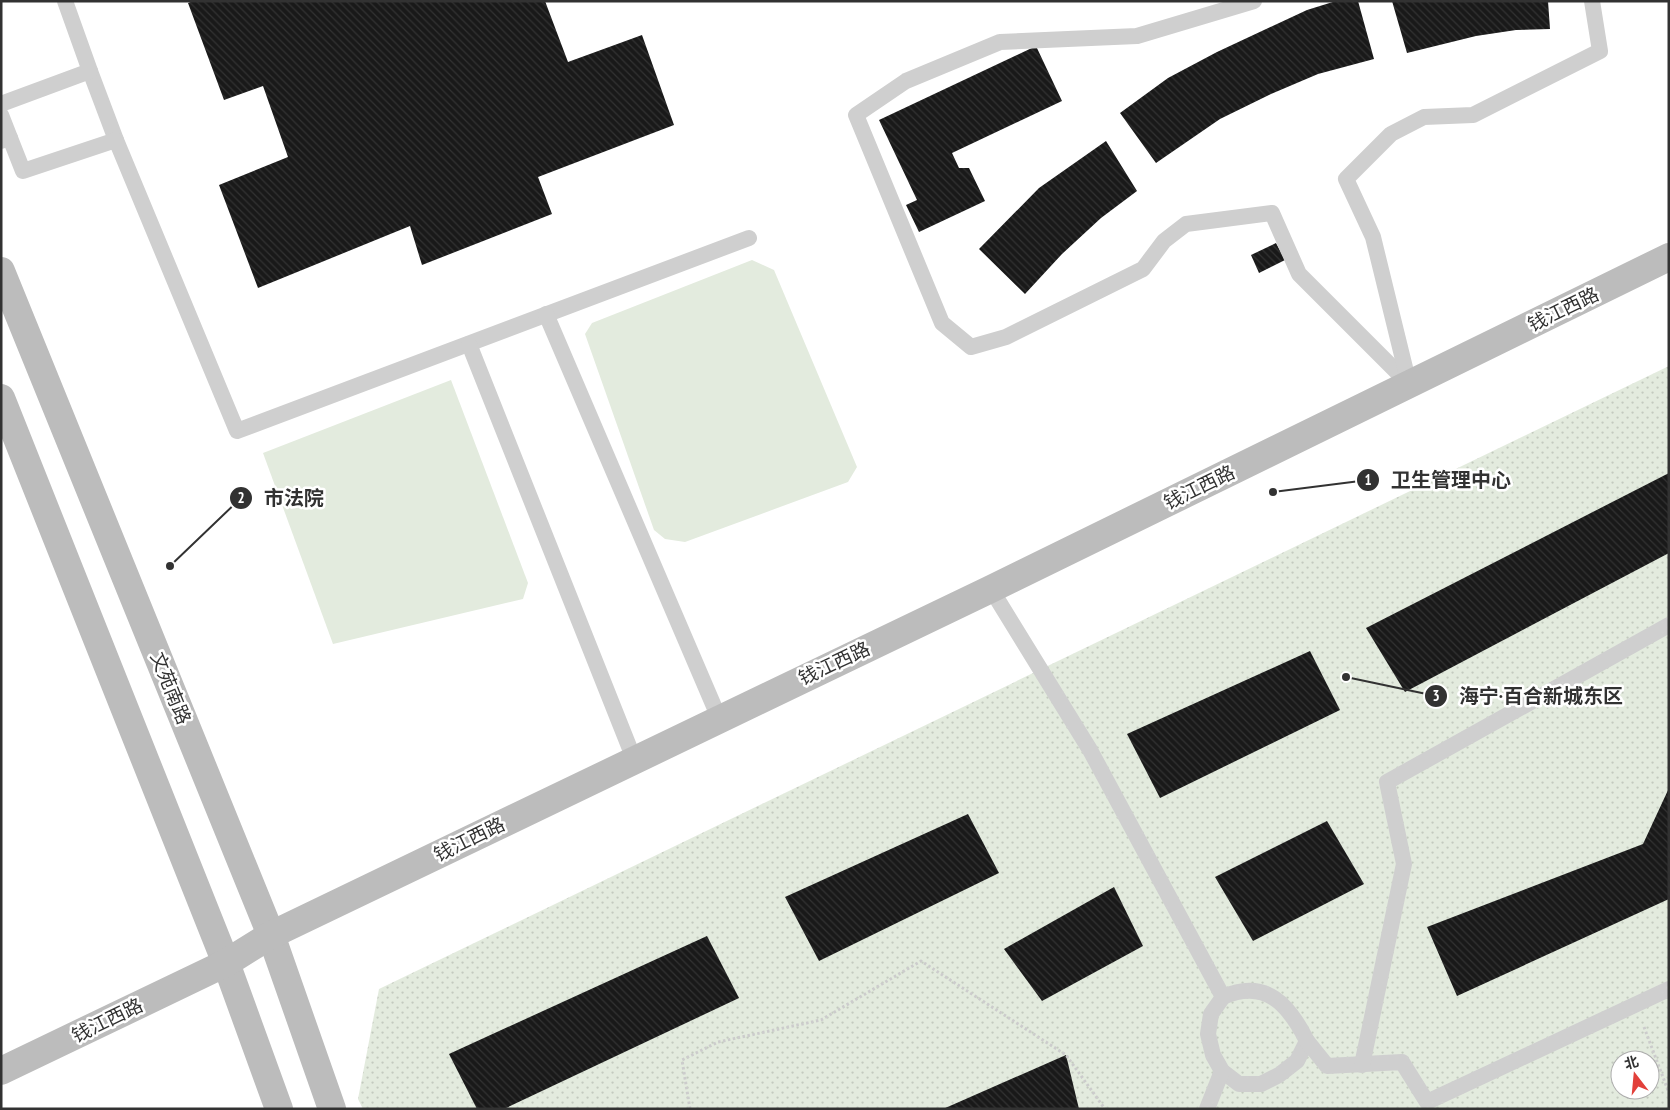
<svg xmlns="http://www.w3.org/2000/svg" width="1670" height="1110" font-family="'PT Sans Narrow','Noto Sans SC',sans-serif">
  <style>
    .grass { fill: url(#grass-dots); fill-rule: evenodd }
    .garden { fill: #e3ebde }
    .building { fill: url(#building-back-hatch) }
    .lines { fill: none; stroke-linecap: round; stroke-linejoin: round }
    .path { stroke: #ccc; stroke-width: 3; stroke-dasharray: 2.5 2.5; stroke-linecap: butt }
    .lane { stroke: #cfcfcf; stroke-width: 16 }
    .secondary { stroke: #bcbcbc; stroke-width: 28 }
    .labels { text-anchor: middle; stroke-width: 5; stroke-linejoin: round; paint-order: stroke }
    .street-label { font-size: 19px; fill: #323232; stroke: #fff }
    .leader { fill: none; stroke: #323232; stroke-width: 2 }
    .callout-dot { fill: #323232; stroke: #fff; stroke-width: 2 }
    .mark-label { font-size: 15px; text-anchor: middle; font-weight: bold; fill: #fff }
    .callout-label { font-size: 20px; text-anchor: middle; font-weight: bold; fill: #323232; stroke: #fff; stroke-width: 5; stroke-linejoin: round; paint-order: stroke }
  </style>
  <defs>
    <pattern id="grass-dots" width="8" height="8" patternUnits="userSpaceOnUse" patternTransform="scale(1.25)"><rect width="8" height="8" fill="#e3ebde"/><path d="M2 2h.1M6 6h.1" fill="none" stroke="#c3cabf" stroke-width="1.8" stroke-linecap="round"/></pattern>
    <pattern id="building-back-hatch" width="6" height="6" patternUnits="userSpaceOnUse" patternTransform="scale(1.25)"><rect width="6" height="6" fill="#191919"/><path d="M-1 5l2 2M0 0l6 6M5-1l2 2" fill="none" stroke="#323232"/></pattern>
  </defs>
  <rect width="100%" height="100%" fill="#fff"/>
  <!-- grass -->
  <path class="grass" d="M1669 366V1109H363L358 1099 379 989ZM1620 1060H1650V1090H1620Z"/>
  <!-- garden -->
  <g class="garden">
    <path d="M752 260 774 270 857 467 848 482 685 542 665 539 654 530 585 334 592 323Z"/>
    <path d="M451 380 528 583 523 599 333 644 263 453Z"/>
  </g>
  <!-- building -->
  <g class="building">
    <path d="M193 1H545L568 62 642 35 674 125 538 177 552 214 422 265 410 226 258 288 219 185 288 157 263 86 224 100 188 3Z"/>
    <path d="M1336 1H1358L1374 59 1318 74 1271 94 1220 119 1156 163 1120 113 1168 78 1217 52 1307 10Z"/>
    <path d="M1392 1H1548L1550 29 1516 30 1476 36 1407 53Z"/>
    <path d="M1036 46 1062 101 952 153 959 168H969L985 201 919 232 906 205 917 200 879 120Z"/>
    <path d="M1106 141 1137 191 1101 218 1062 254 1025 294 979 249 1039 188Z"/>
    <path d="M1276 243 1285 260 1259 273 1251 255Z"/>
    <path d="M1669 473V553L1405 692 1366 628Z"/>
    <path d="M1310 651 1340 710 1160 798 1127 734Z"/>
    <path d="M1669 788V899L1457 996 1427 927 1643 844Z"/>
    <path d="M968 814 999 873 819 961 785 897Z"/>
    <path d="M1327 821 1364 884 1253 941 1215 877Z"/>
    <path d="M1114 887 1143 946 1042 1001 1004 949Z"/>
    <path d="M707 936 739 998 504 1109H477L449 1054Z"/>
    <path d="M1066 1055 1079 1109H943Z"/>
  </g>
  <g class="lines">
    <!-- path -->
    <g class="path">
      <path d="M1644 1027 1669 1093"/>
      <path d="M690 1109 682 1060 718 1042 821 1020 921 961 1066 1055 1105 1109"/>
    </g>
    <!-- lane -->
    <g class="lane">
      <path d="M1254 1 1137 36 1000 42 906 81 856 115 942 323 971 347 1006 337 1143 269 1164 241 1186 224 1272 213 1299 274 1409 384"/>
      <path d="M90 71 116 140"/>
      <path d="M1 104 90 71 65 1"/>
      <path d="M1 115 10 138 1 141"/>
      <path d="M10 138 23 171 116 140 237 431 749 238"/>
      <path d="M546 314 719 718"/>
      <path d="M469 344 634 759"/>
      <path d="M1409 384 1373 237 1346 179 1391 134 1424 117 1473 115 1600 51 1592 1"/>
      <path d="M991 589 1090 750 1223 997 1211 1014 1208 1034 1213 1055 1222 1071 1239 1084H1261L1279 1075 1297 1061 1307 1041C1289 1005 1266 978 1223 997"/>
      <path d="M1307 1041 1327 1066 1402 1062 1427 1102 1669 989"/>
      <path d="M1362 1065 1404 864 1387 782 1669 625"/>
      <path d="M1207 1109 1222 1071"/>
    </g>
    <!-- secondary -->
    <g class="secondary">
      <path d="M1 271 271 935 332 1109"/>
      <path d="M1 398 226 963 279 1109"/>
      <path d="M1 1071 226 963 271 935 991 589 1669 257"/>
    </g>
  </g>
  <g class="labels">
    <!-- street labels -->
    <g class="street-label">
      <text transform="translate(1563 309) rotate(-26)" y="7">钱江西路</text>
      <text transform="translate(1199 487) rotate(-26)" y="7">钱江西路</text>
      <text transform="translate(834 663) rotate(-25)" y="7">钱江西路</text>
      <text transform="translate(171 688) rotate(68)" y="7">文苑南路</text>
      <text transform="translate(469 839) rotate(-26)" y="7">钱江西路</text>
      <text transform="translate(107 1020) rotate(-26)" y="7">钱江西路</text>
    </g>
  </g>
  <!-- callouts -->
  <path class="leader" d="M1273 492L1368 480M170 566L241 498M1346 677L1436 696"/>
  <g class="callout-dot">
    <circle cx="1273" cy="492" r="5"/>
    <circle cx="170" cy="566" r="5"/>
    <circle cx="1346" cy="677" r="5"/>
    <circle cx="1368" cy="480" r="12"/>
    <circle cx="241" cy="498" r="12"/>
    <circle cx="1436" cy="696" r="12"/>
  </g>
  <g class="mark-label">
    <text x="1368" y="485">1</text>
    <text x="241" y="503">2</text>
    <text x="1436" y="701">3</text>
  </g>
  <g class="callout-label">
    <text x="1451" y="487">卫生管理中心</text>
    <text x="294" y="505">市法院</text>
    <text x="1541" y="703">海宁·百合新城东区</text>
  </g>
  <!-- border -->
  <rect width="1670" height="1110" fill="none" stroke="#323232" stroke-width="5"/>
  <!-- north arrow -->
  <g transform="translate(1635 1075) rotate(344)"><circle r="24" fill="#ffffff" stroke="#adadad"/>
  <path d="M0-4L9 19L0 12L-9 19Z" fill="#e2403a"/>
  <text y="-8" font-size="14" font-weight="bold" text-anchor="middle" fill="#323232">北</text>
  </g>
</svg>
